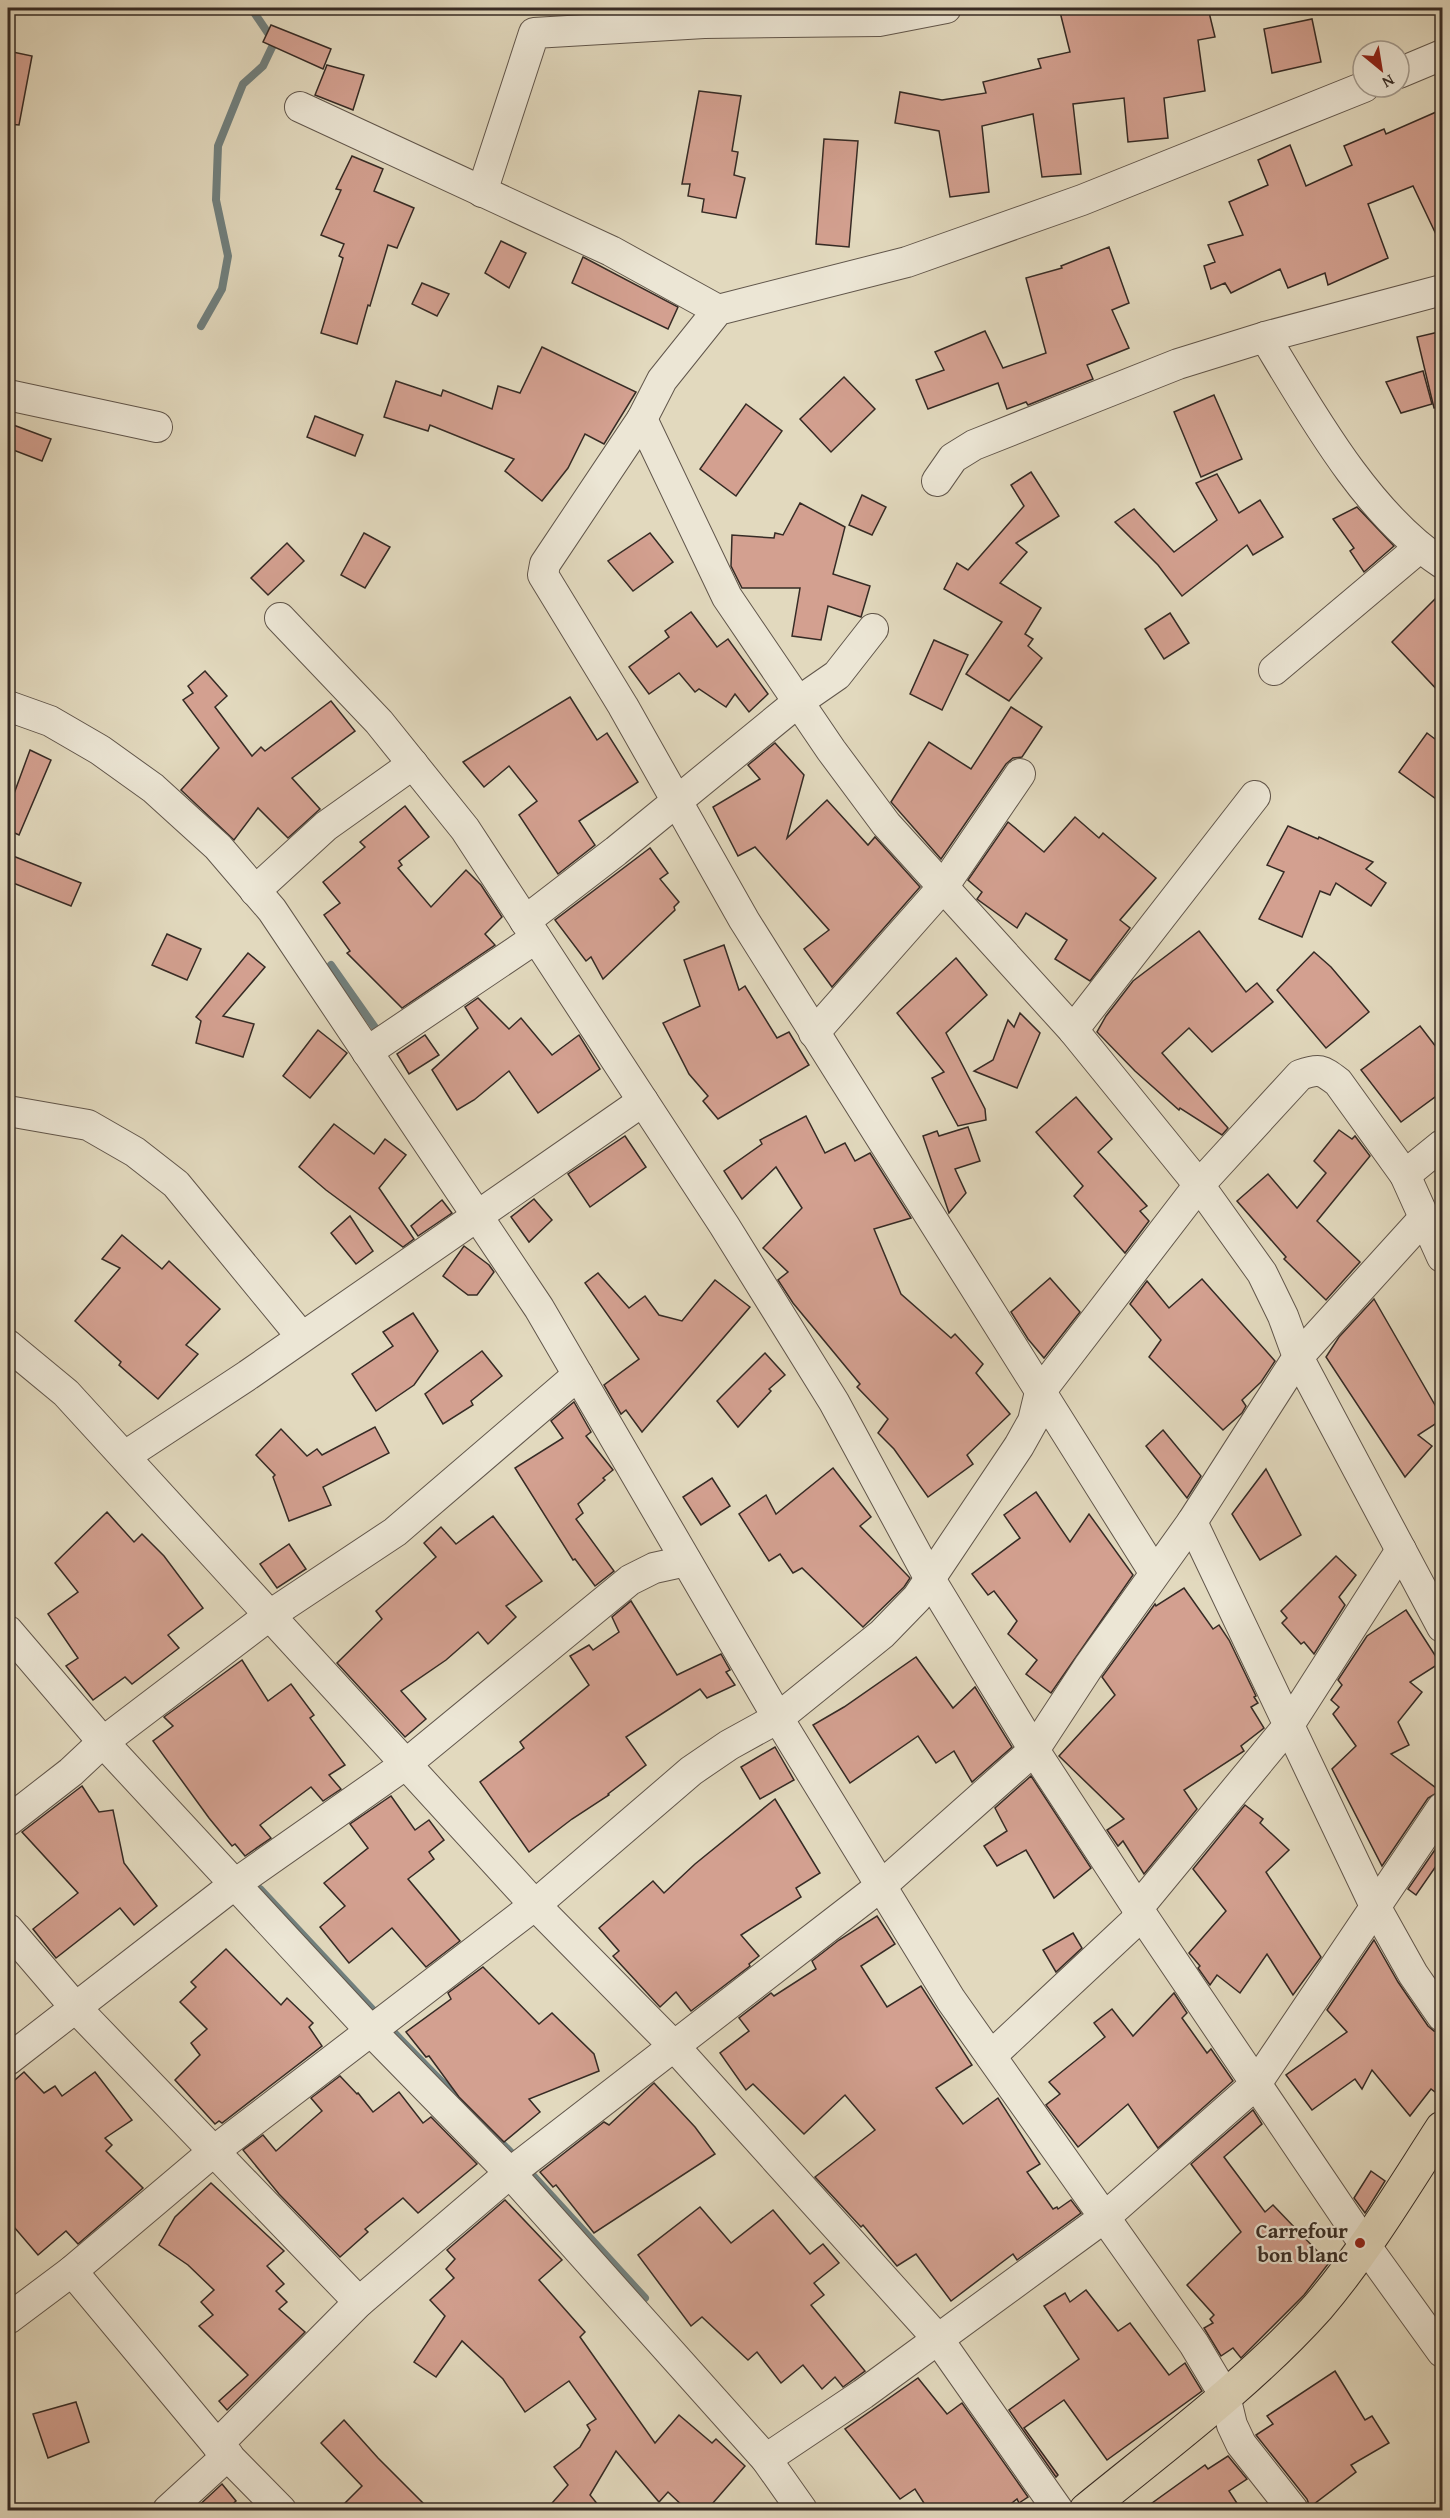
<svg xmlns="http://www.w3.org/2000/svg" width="1450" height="2518" font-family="'Gentium Book Plus',serif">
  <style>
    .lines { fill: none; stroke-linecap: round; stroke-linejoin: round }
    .stream { stroke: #71807e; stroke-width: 8 }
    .building { fill: #d3a090; stroke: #362b25; stroke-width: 1.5 }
    .minor-casing { stroke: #61564b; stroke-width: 32 }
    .major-casing { stroke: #362b25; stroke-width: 35 }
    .minor { stroke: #ece6d5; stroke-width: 30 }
    .major { stroke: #e2d9be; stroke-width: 33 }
    .poi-dot { fill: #8f2418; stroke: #ece6d5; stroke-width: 2 }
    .labels { text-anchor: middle; stroke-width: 4.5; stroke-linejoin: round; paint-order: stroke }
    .poi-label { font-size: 21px; font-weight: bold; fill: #362b25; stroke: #ece6d5; text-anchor: end }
  </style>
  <rect width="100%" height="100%" fill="#e2d9be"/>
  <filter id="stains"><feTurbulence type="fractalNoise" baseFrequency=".00333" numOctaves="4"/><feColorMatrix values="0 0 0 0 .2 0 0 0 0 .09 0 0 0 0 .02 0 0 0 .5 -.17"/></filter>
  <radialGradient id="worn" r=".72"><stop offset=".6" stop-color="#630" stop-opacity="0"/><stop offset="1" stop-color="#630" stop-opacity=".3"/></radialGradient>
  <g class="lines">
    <!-- stream -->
    <g class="stream">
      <path d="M201 326 222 289 228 256 216 200 218 146 243 84 263 66 273 45 272 39 251 8"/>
      <path d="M331 965 381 1036"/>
      <path d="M260 1889 400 2039 525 2167 645 2298"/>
    </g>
  </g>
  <!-- building -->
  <g class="building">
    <path d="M1059 8H1208L1215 37 1198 40 1205 91 1164 98 1168 138 1128 142 1124 98 1073 104 1081 174 1042 177 1033 114 982 126 989 192 950 197 939 131 895 123 900 92 942 100 986 93 983 82 1041 68 1038 59 1070 52Z"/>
    <path d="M1312 19 1321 62 1272 73 1264 29Z"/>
    <path d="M271 25 331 49 323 69 263 42Z"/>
    <path d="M8 51 32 56 19 125 8 124Z"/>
    <path d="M327 65 364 75 353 110 315 95Z"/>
    <path d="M699 91 741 96 732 151 738 152 734 175 745 178 736 218 702 212 704 199 688 196 690 184H682Z"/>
    <path d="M1443 109V249L1413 186 1368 204 1388 258 1328 285 1325 273 1288 288 1280 269 1231 293 1225 283 1211 289 1204 266 1215 262 1208 245 1243 235 1229 202 1268 185 1258 160 1290 145 1306 186 1352 165 1344 146 1384 129 1386 134Z"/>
    <path d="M824 139 858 141 849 247 816 244Z"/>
    <path d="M352 156 383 169 374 191 414 208 397 248 388 245 370 306 368 305 357 344 321 333 343 258 339 256 344 244 321 235 341 190 336 189Z"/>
    <path d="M501 241 526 253 509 288 485 273Z"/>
    <path d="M1109 247 1129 303 1112 310 1129 348 1087 365 1093 379 1028 405 1026 402 1007 409 998 383 928 409 916 380 944 370 935 352 985 331 1003 368 1046 353 1026 278 1062 268 1061 266Z"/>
    <path d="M583 257 678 307 668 329 572 283Z"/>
    <path d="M422 283 449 294 437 316 412 304Z"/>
    <path d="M1443 331V407L1434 408 1417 337Z"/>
    <path d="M542 347 636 392 604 444 585 434 568 468 542 501 505 471 514 459 430 425 428 431 384 417 396 381 441 396 443 390 492 409 498 386 520 393Z"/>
    <path d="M1423 371 1432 404 1401 413 1386 382Z"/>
    <path d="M844 377 875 409 831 452 800 419Z"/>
    <path d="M1214 395 1242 459 1201 477 1174 412Z"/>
    <path d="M746 404 782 431 736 496 700 469Z"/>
    <path d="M315 416 363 435 355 456 307 437Z"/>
    <path d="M8 423 51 439 42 461 8 448Z"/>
    <path d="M1031 472 1059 516 1016 543 1027 552 1000 583 1041 608 1025 634 1033 639 1028 646 1042 658 1009 701 966 674 1002 622 944 589 957 563 968 570 1024 506 1011 485Z"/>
    <path d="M1217 474 1239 513 1260 500 1283 537 1253 555 1247 545 1182 596 1158 565 1115 522 1134 509 1174 552 1217 520 1196 483Z"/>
    <path d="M862 495 886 507 872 535 849 525Z"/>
    <path d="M800 503 845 527 833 574 870 586 861 617 828 606 821 640 792 636 800 588H742L731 566 732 535 774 538 775 533 783 535Z"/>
    <path d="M1357 507 1394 546 1364 572 1350 551 1354 548 1333 519Z"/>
    <path d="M364 533 390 547 365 588 341 575Z"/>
    <path d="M650 533 673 562 633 591 608 561Z"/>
    <path d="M287 543 304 561 268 595 251 578Z"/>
    <path d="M1443 591V696L1392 642Z"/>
    <path d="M691 612 717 647 728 639 768 694 749 712 735 694 726 707 699 689 695 692 679 673 649 694 629 667 669 637 665 631Z"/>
    <path d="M1170 613 1189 643 1164 659 1145 629Z"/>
    <path d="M934 640 968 655 942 710 910 694Z"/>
    <path d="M205 671 227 696 215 707 252 756 261 747 265 751 331 701 355 731 292 778 320 809 288 838 258 808 234 840 181 790 219 748 183 700 193 693 188 686Z"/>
    <path d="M570 697 597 740 607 733 638 782 579 821 595 845 558 874 519 815 537 801 509 766 484 787 463 762Z"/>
    <path d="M1011 707 1042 727 1022 757 1013 758 1006 764 941 859 891 802 929 742 971 769Z"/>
    <path d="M1427 733 1443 745V804L1399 772Z"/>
    <path d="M775 743 804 775 787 838 827 800 868 845 875 837 920 887 832 987 804 949 829 930 755 847 738 856 713 807 760 779 748 765Z"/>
    <path d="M30 750 51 760 19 835 8 830V810Z"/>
    <path d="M405 806 429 837 399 861 402 865 398 868 431 907 466 870 481 885 502 917 485 934 495 945 402 1008 347 953 350 951 324 915 340 903 323 882 365 847 360 842Z"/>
    <path d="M1075 817 1099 838 1103 833 1156 878 1120 920 1130 928 1090 981 1055 959 1067 940 1026 913 1017 928 977 899 982 892 968 880 1008 822 1044 852Z"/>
    <path d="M1288 826 1318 839 1319 837 1373 862 1366 869 1386 883 1371 906 1336 883 1330 895 1320 891 1302 937 1259 919 1284 872 1267 865Z"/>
    <path d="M650 848 668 873 660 879 679 902 674 907 675 910 603 979 591 957 586 961 555 920Z"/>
    <path d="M8 854 81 883 71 906 8 881Z"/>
    <path d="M1199 931 1246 992 1257 983 1273 1002 1212 1052 1189 1028 1162 1053 1228 1128 1222 1135 1180 1108 1179 1110 1135 1071 1097 1032 1106 1016 1133 981Z"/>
    <path d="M167 934 201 949 187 980 152 965Z"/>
    <path d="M724 945 739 990 745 986 777 1038 789 1032 809 1065 718 1119 703 1101 708 1096 689 1074 663 1023 700 1006 684 960Z"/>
    <path d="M1314 952 1331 967 1369 1012 1326 1048 1277 990Z"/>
    <path d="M248 953 265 967 223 1016 254 1024 243 1057 196 1043 201 1021 196 1017Z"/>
    <path d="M956 958 987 995 946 1033 985 1109 986 1120 958 1126 932 1078 944 1072 897 1013Z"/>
    <path d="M478 998 509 1029 521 1018 552 1055 579 1035 600 1069 538 1113 509 1071 474 1100 457 1110 432 1070 478 1028 465 1007Z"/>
    <path d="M1020 1013 1040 1033 1017 1088 974 1071 993 1060 1008 1020 1014 1027Z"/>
    <path d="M1420 1026 1443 1056V1091L1401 1122 1361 1070Z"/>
    <path d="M318 1030 347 1053 310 1098 283 1076Z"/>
    <path d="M425 1035 439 1055 409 1074 397 1054Z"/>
    <path d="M1076 1097 1112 1139 1098 1152 1147 1206 1140 1211 1149 1221 1125 1253 1074 1196 1083 1186 1036 1132Z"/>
    <path d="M806 1116 825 1153 845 1143 855 1161 870 1153 911 1218 874 1229 901 1294 951 1338 955 1334 983 1364 976 1373 1010 1414 967 1455 973 1464 928 1497 894 1449 878 1433 888 1419 857 1387 860 1384 793 1303 778 1280 788 1272 763 1248 802 1208 776 1167 742 1199 724 1171 762 1144 760 1140Z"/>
    <path d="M334 1124 374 1154 385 1139 406 1155 379 1188 414 1239 403 1247 326 1190 299 1167Z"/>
    <path d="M968 1127 980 1161 955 1169 966 1193 949 1213 923 1136 937 1131 939 1136Z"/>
    <path d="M1339 1130 1352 1139 1355 1136 1370 1156 1317 1221 1360 1262 1326 1300 1284 1259 1286 1257 1237 1201 1268 1174 1297 1208 1326 1173 1314 1161Z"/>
    <path d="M625 1136 646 1167 590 1207 568 1174Z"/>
    <path d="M534 1199 552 1220 529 1242 511 1217Z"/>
    <path d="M442 1200 452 1213 418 1236 411 1226Z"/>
    <path d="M350 1216 373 1251 356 1264 331 1233Z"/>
    <path d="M122 1235 162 1269 169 1261 220 1309 186 1345 198 1354 158 1399 119 1365 121 1362 75 1321 120 1268 102 1259Z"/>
    <path d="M464 1246 489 1265 494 1272 477 1295H468L443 1276Z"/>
    <path d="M598 1273 629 1308 645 1296 659 1315 682 1321 715 1280 750 1307 642 1432 626 1410 621 1414 604 1385 639 1359 585 1283Z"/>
    <path d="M1050 1278 1080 1312 1044 1358 1028 1339 1011 1312Z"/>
    <path d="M1202 1279 1275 1361 1261 1382 1242 1400 1246 1406 1242 1413 1223 1430 1149 1357 1161 1340 1130 1304 1147 1281 1169 1308Z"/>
    <path d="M1374 1299 1443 1419 1418 1435 1432 1446 1405 1477 1326 1357 1339 1337Z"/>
    <path d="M413 1313 438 1351 414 1385 376 1411 352 1374 393 1346 383 1332Z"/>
    <path d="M482 1351 502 1376 471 1401 473 1405 443 1424 425 1394Z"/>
    <path d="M765 1353 785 1375 769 1389 771 1391 738 1427 717 1401Z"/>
    <path d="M574 1402 591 1432 586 1436 613 1470 603 1478 605 1480 578 1504 583 1513 576 1519 614 1571 595 1586 575 1559 573 1560 515 1468 563 1438 551 1421Z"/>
    <path d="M375 1427 389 1453 323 1487 331 1505 289 1521 273 1477 275 1475 256 1455 281 1429 307 1456 317 1449 322 1455Z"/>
    <path d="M1163 1430 1201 1476 1187 1498 1146 1446Z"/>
    <path d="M833 1468 871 1517 860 1526 910 1578 904 1587 863 1627 802 1568 793 1573 780 1554 769 1561 739 1514 766 1495 776 1514Z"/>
    <path d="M1266 1469 1301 1535 1260 1560 1232 1514Z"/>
    <path d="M712 1478 730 1506 701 1525 683 1497Z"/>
    <path d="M1036 1492 1070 1542 1089 1514 1133 1575 1051 1693 1026 1674 1037 1660 1008 1634 1017 1621 994 1591 988 1595 972 1574 1020 1538 1004 1515Z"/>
    <path d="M107 1512 134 1542 142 1534 164 1556 203 1608 168 1635 179 1648 132 1684 125 1677 93 1700 66 1666 78 1658 48 1614 78 1592 55 1563Z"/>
    <path d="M493 1516 542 1581 506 1606 516 1617 488 1644 478 1632 446 1660 401 1691 426 1719 405 1737 337 1663 382 1619 376 1611 436 1557 424 1543 441 1527 456 1544Z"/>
    <path d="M289 1544 306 1569 277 1588 260 1564Z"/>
    <path d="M1336 1556 1356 1575 1339 1597 1345 1605 1314 1654 1304 1642 1301 1644 1282 1623 1287 1618 1281 1611Z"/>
    <path d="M1184 1588 1213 1629 1219 1625 1229 1640 1256 1696 1254 1697 1258 1703 1251 1707 1264 1728 1241 1746 1244 1751 1184 1790 1197 1809 1144 1874 1123 1841 1118 1846 1107 1830 1124 1819 1059 1756 1115 1695 1102 1677 1155 1604 1156 1606Z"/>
    <path d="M631 1601 677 1675 721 1654 730 1670 726 1672 735 1685 707 1698 700 1689 626 1737 646 1765 608 1794 609 1795 572 1819 529 1852 480 1782 524 1748 520 1742 589 1685 570 1656 589 1645 593 1650 619 1632 612 1617Z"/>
    <path d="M1406 1610 1440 1663 1410 1682 1422 1692 1398 1722 1409 1745 1391 1754 1440 1791 1428 1798 1382 1866 1332 1769 1356 1746 1333 1714 1339 1707 1331 1700 1342 1685 1338 1680 1367 1636Z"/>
    <path d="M916 1657 953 1708 975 1687 1012 1747 972 1782 954 1751 936 1763 918 1736 850 1783 813 1725 844 1707Z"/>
    <path d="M242 1660 268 1701 291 1684 314 1715 310 1718 345 1765 329 1775 341 1789 323 1801 311 1787 260 1825 271 1838 245 1856 235 1844 232 1846 209 1818 153 1741 173 1726 164 1717Z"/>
    <path d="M775 1747 794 1780 760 1799 741 1767Z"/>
    <path d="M1031 1776 1091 1868 1054 1898 1026 1850 997 1866 984 1846 1007 1831 995 1808Z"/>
    <path d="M82 1786 99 1812 113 1810 124 1863 157 1906 134 1925 120 1908 56 1958 33 1929 78 1893 22 1832Z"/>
    <path d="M391 1796 415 1830 429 1820 444 1840 429 1852 434 1859 408 1879 460 1941 426 1967 392 1928 349 1963 320 1927 345 1906 324 1883 368 1848 350 1824Z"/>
    <path d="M775 1799 820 1873 796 1888 801 1897 741 1935 759 1956 749 1964 750 1966 691 2011 676 1992 660 2007 613 1956 619 1951 599 1928 653 1881 664 1893 695 1864Z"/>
    <path d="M1245 1805 1263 1819 1260 1823 1289 1850 1266 1872 1321 1957 1293 1995 1267 1954 1240 1993 1217 1975 1210 1985 1198 1968 1200 1966 1189 1953 1226 1911 1193 1869Z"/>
    <path d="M1443 1838V1856L1416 1895 1408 1889Z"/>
    <path d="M877 1916 895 1944 861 1966 887 2007 921 1986 972 2065 936 2088 963 2124 998 2098 1040 2164 1027 2172 1053 2209 1057 2207 1058 2209 1071 2200 1081 2213 1017 2260 1013 2254 951 2301 916 2254 897 2266 863 2225 861 2227 815 2177 875 2130 845 2095 804 2134 753 2084 746 2090 720 2053 749 2031 739 2018 771 1993 774 1996 816 1969 812 1961 839 1940Z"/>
    <path d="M1073 1933 1082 1948 1056 1972 1043 1950Z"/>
    <path d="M1374 1940 1398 1982 1428 2026 1434 2031 1443 2033V2098L1431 2089 1410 2116 1372 2070 1362 2089 1355 2079 1312 2110 1286 2075 1347 2032 1327 2010Z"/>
    <path d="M226 1949 281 2005 287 1998 313 2023 309 2027 322 2046 222 2123 219 2121 215 2124 175 2080 200 2055 191 2043 207 2029 180 2002 196 1987 191 1982Z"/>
    <path d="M483 1967 539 2024 552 2013 594 2054 599 2071 529 2099 540 2112 504 2142 459 2097 429 2056 426 2057 406 2032 451 1999 448 1993Z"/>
    <path d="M1174 1993 1187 2013 1182 2018 1207 2053 1211 2049 1233 2081 1158 2148 1128 2104 1078 2147 1046 2105 1060 2094 1049 2082 1105 2037 1094 2023 1112 2009 1133 2036Z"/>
    <path d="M24 2072 44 2093 55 2086 62 2096 95 2072 132 2120 105 2138 112 2145 106 2151 143 2188 78 2244 66 2231 38 2255 8 2220V2086Z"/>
    <path d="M340 2076 357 2094 358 2093 373 2112 399 2092 423 2123 431 2117 477 2164 418 2213 403 2198 365 2229 368 2232 340 2257 279 2194 243 2150 263 2135 276 2151 322 2111 311 2098Z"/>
    <path d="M654 2083 695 2127 715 2154 594 2233 556 2185 553 2187 540 2172 604 2122 609 2125Z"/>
    <path d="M1253 2110 1262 2124 1224 2157 1265 2212 1273 2205 1321 2255 1323 2252 1332 2259 1304 2295 1241 2358 1233 2348 1221 2356 1204 2328 1213 2323 1210 2319 1214 2315 1187 2285 1241 2232 1191 2164Z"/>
    <path d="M1371 2171 1385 2181 1365 2213 1354 2198Z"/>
    <path d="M211 2183 284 2251 267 2266 284 2284 276 2291 287 2302 279 2309 305 2332 227 2410 219 2401 248 2375 199 2326 213 2315 201 2302 214 2290 188 2265 159 2245 175 2217Z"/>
    <path d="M505 2200 562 2260 539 2280 585 2332 580 2337 655 2443 679 2415 712 2443 716 2439 745 2466 706 2511H688L668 2492 659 2502 616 2451 590 2495 603 2511H545L568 2485 554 2467 580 2447 590 2430 587 2425 596 2419 569 2381 525 2412 503 2379 462 2341 436 2377 414 2362 445 2316 430 2300 454 2278 446 2269 455 2259 447 2250Z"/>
    <path d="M700 2207 731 2243 773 2210 810 2254 823 2244 839 2263 814 2283 824 2295 811 2305 865 2371 843 2387 835 2377 822 2389 803 2365 781 2383 757 2352 748 2360 702 2317 691 2326 638 2255Z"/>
    <path d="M1086 2290 1118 2331 1130 2323 1169 2375 1185 2363 1202 2391 1107 2460 1064 2400 1024 2428 1058 2475 1056 2477 1009 2410 1079 2359 1044 2306 1065 2293 1070 2302Z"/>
    <path d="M1335 2371 1365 2420 1372 2416 1389 2443 1351 2465 1356 2472 1310 2507 1307 2499 1256 2435 1273 2424 1267 2416Z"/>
    <path d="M918 2378 947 2414 962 2403 1028 2497 1019 2503 1017 2499 1002 2511H929L915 2489 900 2499 845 2429Z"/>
    <path d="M76 2402 89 2442 48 2458 33 2414Z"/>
    <path d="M344 2420 378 2458 431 2511H337L362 2486 321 2443Z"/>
    <path d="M1228 2456 1247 2479 1229 2491 1242 2511H1141L1205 2465 1208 2469Z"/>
    <path d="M222 2484 236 2501 225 2511H193Z"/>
  </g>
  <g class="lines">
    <!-- minor casing -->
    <g class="minor-casing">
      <g id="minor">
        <path d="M1399 73 1442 55"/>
        <path d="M300 107 611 251 718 310"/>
        <path d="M482 192 534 33 704 23 879 21 946 8"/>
        <path d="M1265 337C1311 413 1367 514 1442 563"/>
        <path d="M8 395 157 427"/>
        <path d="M937 481 953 458 974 445 1178 364 1265 337 1442 290"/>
        <path d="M280 618 379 722 465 829 724 1225 834 1402 930 1579 1034 1750 1142 1915 1365 2245 1442 2352"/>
        <path d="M1274 670 1419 548"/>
        <path d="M8 706 50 721 100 750 153 788 218 847 272 910 539 1308 778 1718 951 2000 1194 2344 1225 2396 1232 2425 1241 2444 1293 2510"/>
        <path d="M255 891 326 826 413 764"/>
        <path d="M525 921 616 851 798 702 837 675 873 629"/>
        <path d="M1073 1030 1255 796"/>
        <path d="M814 1033 943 887 1020 774"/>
        <path d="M367 1052 536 938"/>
        <path d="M8 1111 88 1125 135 1152 176 1184 301 1336"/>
        <path d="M1405 1175 1442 1145"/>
        <path d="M1424 1218 1298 1357 1442 1627"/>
        <path d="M8 1345 66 1393 535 1905 673 2045 938 2339 1058 2510"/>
        <path d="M125 1456 248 1375 643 1101"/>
        <path d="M1192 1522 1375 1906 1413 1974 1442 2016"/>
        <path d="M1154 1572 744 920 623 706 543 575 545 564 642 419 662 380 718 310 907 262 1082 200 1364 87"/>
        <path d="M8 1631 103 1742 371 2031 510 2173 766 2459 802 2510"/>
        <path d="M8 1821 71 1772 103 1742 270 1615 395 1532 578 1375"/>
        <path d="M1137 1909 1289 1725 1401 1550"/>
        <path d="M8 1929 75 2007 359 2302"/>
        <path d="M991 2056 1142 1915"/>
        <path d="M8 2060 235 1884 406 1764 630 1580 654 1568 686 1561"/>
        <path d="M72 2271 217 2445 281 2510"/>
        <path d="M8 2319 72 2271 214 2151 535 1905 691 1771 729 1745 778 1718 882 1634 917 1598 1019 1446 1033 1421 1040 1392 1199 1185 1300 1075C1320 1068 1322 1070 1338 1082L1405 1175 1442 1257"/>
        <path d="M217 2445 359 2302 510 2173 881 1886 1034 1750 1089 1666 1192 1522 1298 1357 1283 1316 1262 1273 1199 1185 1073 1030 886 824 831 750 727 597 642 419"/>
        <path d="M766 2459 863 2394 1105 2217 1256 2084 1442 1808"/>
        <path d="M168 2510 228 2455"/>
      </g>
    </g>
    <!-- major casing -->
    <g class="major-casing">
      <path id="major" d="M1086 2510C1163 2447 1252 2381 1318 2307 1365 2252 1403 2188 1442 2128"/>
    </g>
    <!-- minor -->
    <use href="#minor" class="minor"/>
    <!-- major -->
    <use href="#major" class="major"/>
  </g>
  <!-- markers -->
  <circle class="poi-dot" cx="1360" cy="2243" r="6"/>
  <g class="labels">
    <!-- poi labels -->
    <g class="poi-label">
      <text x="1348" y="2238">Carrefour<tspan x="1348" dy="24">bon blanc</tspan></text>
    </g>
  </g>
  <!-- margin -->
  <rect width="1450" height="2518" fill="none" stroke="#e2d9be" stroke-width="30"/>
  <rect x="9" y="9" width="1432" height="2500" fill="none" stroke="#362b25" stroke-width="3"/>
  <rect x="15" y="15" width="1420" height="2488" fill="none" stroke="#362b25" stroke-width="1.5"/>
  <!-- north arrow -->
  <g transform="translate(1381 69) rotate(150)"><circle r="28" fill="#ece6d5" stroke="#a39b8f" stroke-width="1.5"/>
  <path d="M0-4.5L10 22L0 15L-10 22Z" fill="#8f2418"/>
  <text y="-9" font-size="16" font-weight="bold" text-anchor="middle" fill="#362b25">N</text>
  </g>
  <rect width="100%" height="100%" filter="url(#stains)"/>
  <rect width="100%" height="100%" fill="url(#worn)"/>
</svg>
